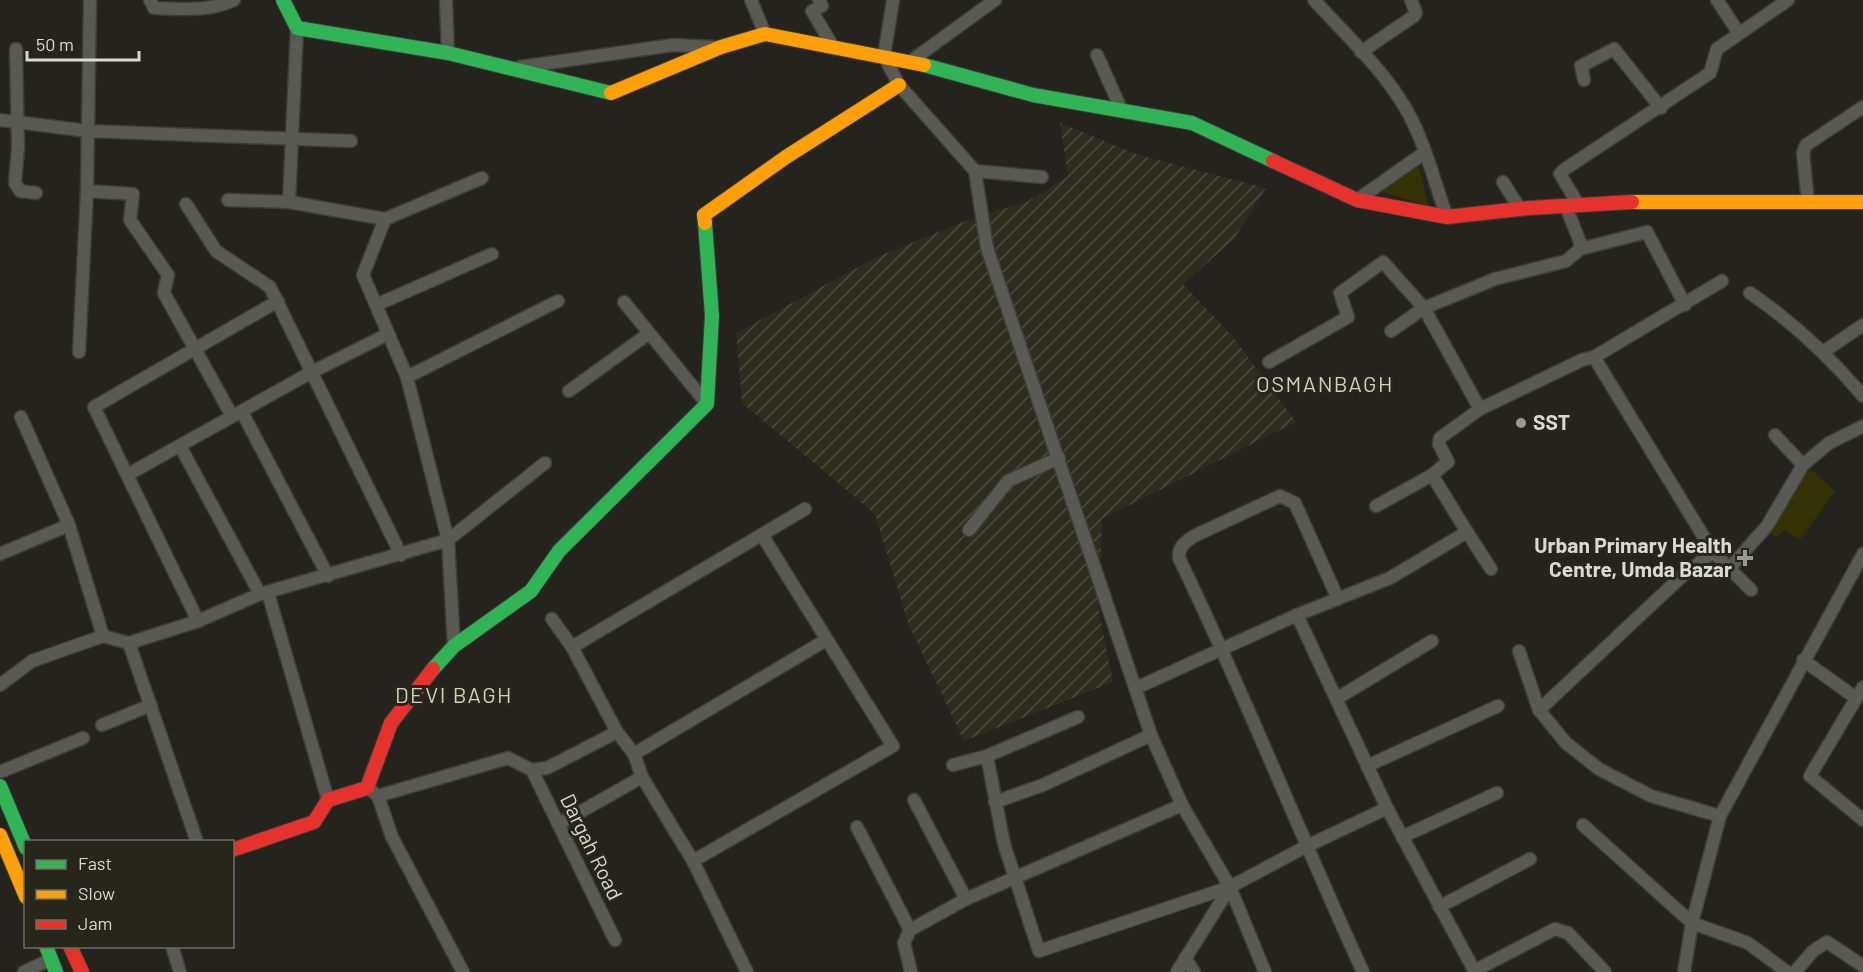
<svg xmlns="http://www.w3.org/2000/svg" width="1863" height="972" font-family="Barlow,sans-serif">
  <style>
    .industrial { fill: url(#industrial-furrows) }
    .green { fill: #343105 }
    .lines { fill: none; stroke-linecap: round; stroke-linejoin: round }
    .street-casing { stroke: #3e3d38; stroke-width: 15 }
    .fast-casing { stroke: #3e3d38; stroke-width: 16 }
    .slow-casing { stroke: #3e3d38; stroke-width: 16 }
    .jam-casing { stroke: #3e3d38; stroke-width: 16 }
    .street { stroke: #5a5a55; stroke-width: 12 }
    .fast { stroke: #30b455; stroke-width: 14 }
    .slow { stroke: #ff9f0a; stroke-width: 14 }
    .jam { stroke: #e5322d; stroke-width: 14 }
    .poi-dot { fill: #9a9993; stroke: #27261a; stroke-width: 2 }
    .labels { text-anchor: middle; stroke-width: 6; stroke-linejoin: round; paint-order: stroke }
    .poi-label { font-size: 21px; font-weight: bold; fill: #dad9d2; stroke: #27261a; text-anchor: start }
    .street-label { font-size: 21px; fill: #dad9d2; stroke: #27261a }
    .neighbourhood-label { font-size: 22px; letter-spacing: 1.5px; fill: #d0cfc0; stroke: #27261a }
  </style>
  <defs>
    <pattern id="industrial-furrows" width="10" height="10" patternUnits="userSpaceOnUse" patternTransform="scale(1.5)"><rect width="10" height="10" fill="#2e2d1d"/><path d="M-1 1l2-2M0 10L10 0M9 11l2-2" fill="none" stroke="#4c4b3d"/></pattern>
  </defs>
  <rect width="100%" height="100%" fill="#24231d"/>
  <!-- industrial -->
  <path class="industrial" d="M1060 123 1139 155 1266 188 1234 239 1183 284 1233 337 1296 422 1102 519 1099 612 1113 682 964 741 909 626 875 514 742 403 736 333 879 256 968 220 1028 201 1068 176Z"/>
  <!-- green -->
  <g class="green">
    <path d="M1416 153 1428 206 1366 187Z"/>
    <path d="M1810 469 1835 491 1800 540 1784 530 1777 537 1767 531Z"/>
  </g>
  <g class="lines">
    <!-- street casing -->
    <g class="street-casing">
      <g id="street">
        <path d="M150 0 154 8C182 9 208 12 234 0"/>
        <path d="M446 0 448 53"/>
        <path d="M751 0 765 34"/>
        <path d="M819 0 822 6 812 11 832 45"/>
        <path d="M893 0 884 56 899 85 975 171 987 248 1151 735 1182 805 1230 887 1265 972"/>
        <path d="M1314 0C1345 34 1383 69 1406 109 1425 142 1434 181 1447 217"/>
        <path d="M1717 0 1738 32"/>
        <path d="M16 49 18 147 15 183 20 191 36 193"/>
        <path d="M1361 52 1414 16 1416 13 1411 0"/>
        <path d="M1097 55 1122 111"/>
        <path d="M911 61 995 0"/>
        <path d="M520 67 673 45 714 47"/>
        <path d="M1584 80 1581 66 1614 49 1661 108"/>
        <path d="M0 120 88 131 351 141"/>
        <path d="M975 171 1042 177"/>
        <path d="M1503 182 1520 209"/>
        <path d="M87 191 133 194 130 220 168 275 164 293 232 416"/>
        <path d="M228 200 289 202 385 219"/>
        <path d="M1357 200 1424 153"/>
        <path d="M289 202 297 28"/>
        <path d="M1808 202 1803 153 1806 145 1863 107"/>
        <path d="M186 204 216 251 270 287 401 555"/>
        <path d="M1578 204 1560 174 1565 169 1710 73 1717 49 1788 0"/>
        <path d="M1580 249 1647 232 1685 305"/>
        <path d="M1750 293C1793 322 1830 357 1863 396"/>
        <path d="M624 302 707 404"/>
        <path d="M376 305 492 254"/>
        <path d="M1391 331 1424 308 1480 409 1582 360 1594 357 1713 552 1680 578 1539 710"/>
        <path d="M79 352 87 191 90 0"/>
        <path d="M1823 352 1863 325"/>
        <path d="M1594 357 1722 281"/>
        <path d="M1269 362 1348 317 1340 293 1383 262 1424 308 1495 279 1566 261 1580 249V242L1566 207"/>
        <path d="M407 377 558 301"/>
        <path d="M569 391 648 334"/>
        <path d="M242 412 328 576"/>
        <path d="M1775 435 1803 465"/>
        <path d="M180 446 260 594"/>
        <path d="M127 475 310 373 388 334"/>
        <path d="M1376 506 1432 475"/>
        <path d="M69 525 103 636"/>
        <path d="M969 530 1008 481 1059 458"/>
        <path d="M1467 532 1491 569"/>
        <path d="M1713 552 1751 590"/>
        <path d="M0 554 69 525 21 417"/>
        <path d="M1728 570 1767 526 1803 465 1829 443 1863 426"/>
        <path d="M268 593 328 800"/>
        <path d="M1338 599 1295 503 1280 496 1194 536C1185 542 1178 547 1179 558 1245 694 1300 835 1363 972"/>
        <path d="M1297 615 1387 808 1475 972"/>
        <path d="M552 619 572 647 617 732 634 754 642 777 693 861 747 972"/>
        <path d="M198 621 94 407 278 301"/>
        <path d="M129 643 197 842"/>
        <path d="M454 646 448 540 407 377 363 275 385 219 482 178"/>
        <path d="M572 647 805 509"/>
        <path d="M1519 651 1539 710 1566 743 1599 769 1651 796 1720 816"/>
        <path d="M1803 660 1856 698"/>
        <path d="M0 685 32 661 103 636 129 643 198 621 260 594 448 540 545 463"/>
        <path d="M1863 687 1810 776 1863 820"/>
        <path d="M1136 688 1297 615 1390 578 1467 532 1432 475 1448 462 1439 444 1440 438 1480 409"/>
        <path d="M1336 699 1432 641"/>
        <path d="M102 725 151 705"/>
        <path d="M634 754 826 640"/>
        <path d="M987 756 1004 844 1039 951 1230 887 1305 847 1387 808"/>
        <path d="M953 765 987 756 1078 717"/>
        <path d="M1367 766 1498 706"/>
        <path d="M532 770 615 940"/>
        <path d="M0 772 83 738"/>
        <path d="M373 792 378 796 392 837 463 972"/>
        <path d="M378 796 508 758 532 770 547 768 617 732"/>
        <path d="M914 800 966 899"/>
        <path d="M995 802 1043 785 1151 735"/>
        <path d="M559 824 642 777"/>
        <path d="M1583 825 1692 923 1748 943 1787 972"/>
        <path d="M857 827 910 930"/>
        <path d="M1402 837 1497 793"/>
        <path d="M693 861 893 746 762 535"/>
        <path d="M1439 907 1530 859"/>
        <path d="M172 946 180 972"/>
        <path d="M1185 958 1194 972"/>
        <path d="M1474 971 1555 929 1568 933 1605 972"/>
        <path d="M24 972 51 959"/>
        <path d="M911 972 904 943 910 930 966 899 1182 805"/>
        <path d="M1177 972 1230 887"/>
        <path d="M1684 972 1692 923 1720 816 1863 554"/>
        <path d="M1795 972 1813 951 1827 942 1863 966"/>
      </g>
    </g>
    <!-- fast casing -->
    <g class="fast-casing">
      <g id="fast">
        <path d="M283 0 297 28 448 53 611 93"/>
        <path d="M924 65 1033 95 1192 123 1273 161"/>
        <path d="M433 669 454 646 531 591 559 551 707 404 712 316 705 223"/>
        <path d="M0 786 26 848"/>
        <path d="M46 946 56 972"/>
      </g>
    </g>
    <!-- slow casing -->
    <g class="slow-casing">
      <g id="slow">
        <path d="M611 93 721 47 765 34 924 65"/>
        <path d="M1632 202H1863"/>
        <path d="M705 223 704 215 786 157 899 85"/>
        <path d="M0 835 26 897"/>
      </g>
    </g>
    <!-- jam casing -->
    <g class="jam-casing">
      <g id="jam">
        <path d="M1273 161 1357 200 1447 217 1529 208 1632 202"/>
        <path d="M232 850 314 822 328 800 367 788 391 723 433 669"/>
        <path d="M70 946 82 972"/>
      </g>
    </g>
    <!-- street -->
    <use href="#street" class="street"/>
    <!-- fast -->
    <use href="#fast" class="fast"/>
    <!-- slow -->
    <use href="#slow" class="slow"/>
    <!-- jam -->
    <use href="#jam" class="jam"/>
  </g>
  <!-- markers -->
  <g class="poi-dot">
    <circle cx="1521" cy="423" r="6"/>
    <path d="M1742 549h6v6h6v6h-6v6h-6v-6h-6v-6h6z"/>
  </g>
  <g class="labels">
    <!-- poi labels -->
    <g class="poi-label">
      <text x="1533" y="430">SST</text>
      <text x="1732" y="553" text-anchor="end">Urban Primary Health<tspan x="1732" dy="24">Centre, Umda Bazar</tspan></text>
    </g>
    <!-- street labels -->
    <g class="street-label">
      <text transform="translate(591 847) rotate(64)" y="7">Dargah Road</text>
    </g>
    <!-- neighbourhood labels -->
    <g class="neighbourhood-label">
      <text x="1325" y="392">OSMANBAGH</text>
      <text x="454" y="703">DEVI BAGH</text>
    </g>
  </g>
  <!-- legend -->
  <rect x="24" y="840" width="210" height="108" fill="#27261a" stroke="#6f6e64" stroke-width="1.5"/>
  <rect x="36" y="860" width="30" height="9" fill="#30b455" stroke="#6f6e64" stroke-width="1.5"/>
  <text x="78" y="870" font-size="18" fill="#dad9d2">Fast</text>
  <rect x="36" y="890" width="30" height="9" fill="#ff9f0a" stroke="#6f6e64" stroke-width="1.5"/>
  <text x="78" y="900" font-size="18" fill="#dad9d2">Slow</text>
  <rect x="36" y="920" width="30" height="9" fill="#e5322d" stroke="#6f6e64" stroke-width="1.5"/>
  <text x="78" y="930" font-size="18" fill="#dad9d2">Jam</text>
  <!-- scale -->
  <path d="M27 51v9h112v-9" fill="none" stroke="#dad9d2" stroke-width="3"/>
  <text x="36" y="51" font-size="18" fill="#dad9d2" stroke="#27261a" stroke-width="4.5" paint-order="stroke">50 m</text>
</svg>
